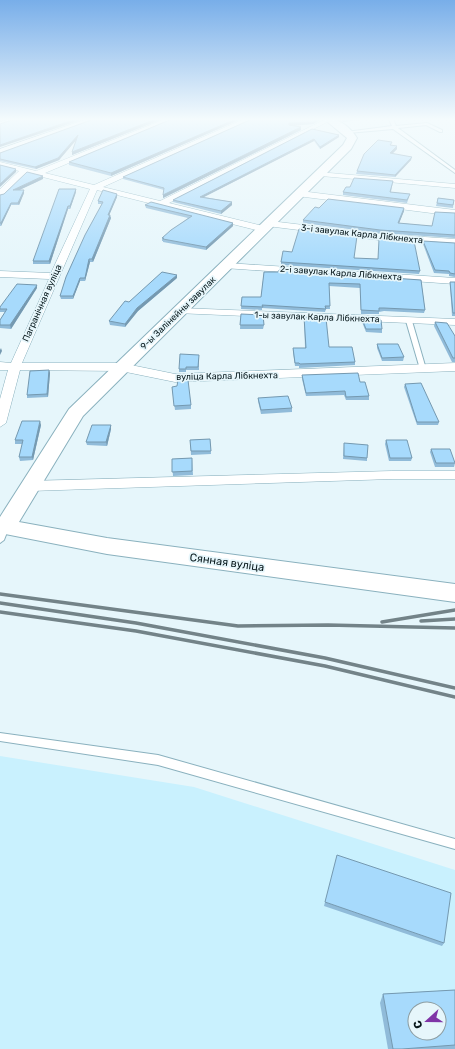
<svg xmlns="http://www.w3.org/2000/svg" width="455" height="1049" font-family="Rubik,sans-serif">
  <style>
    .built { fill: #c9f1fe; fill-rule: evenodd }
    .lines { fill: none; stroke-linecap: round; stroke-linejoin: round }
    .lane-casing { stroke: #8ab1be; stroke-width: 2 }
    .street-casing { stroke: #8ab1be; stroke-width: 1 }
    .secondary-casing { stroke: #8ab1be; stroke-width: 2 }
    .lane { fill: #fff; fill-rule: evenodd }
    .street { fill: #fff; fill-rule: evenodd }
    .secondary { fill: #fff; fill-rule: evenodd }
    .rail { stroke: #738388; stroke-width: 3.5 }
    .wall { fill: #90bbd9 }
    .shaded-wall { fill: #7599b0 }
    .building { fill: #a7dafc; stroke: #7599b0; fill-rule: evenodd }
    .labels { text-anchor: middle; stroke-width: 3.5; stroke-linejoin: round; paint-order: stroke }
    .far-street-label { font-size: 9px; fill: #07171b; stroke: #e6f6fb }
    .street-label { font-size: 11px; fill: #07171b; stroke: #e6f6fb }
  </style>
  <rect width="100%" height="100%" fill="#e6f6fb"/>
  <!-- built -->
  <path class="built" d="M0 756 194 787 455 870V1049H0ZM415 1009H439V1033H415Z"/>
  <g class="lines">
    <!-- lane casing -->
    <g class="lane-casing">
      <g id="lane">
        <path d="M389 119H393L396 126 427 123 442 130V132H440L426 125 398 128 455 170V173L393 129 348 133 346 132 392 126Z"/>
        <path d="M409 319 412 321 426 369 425 370 423 371 420 369 406 321Z"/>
        <path d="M5 524 9 527 4 540 0 543V530L2 525Z"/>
        <path d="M0 733 158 755 455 839V849L158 765 0 741Z"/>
      </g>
    </g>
    <!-- street casing -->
    <g class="street-casing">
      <g id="street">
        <path d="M10 119H19L0 126V122Z"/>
        <path d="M87 119H95L0 154V149Z"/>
        <path d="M165 119H173L45 173 94 185 244 119H252L251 120 103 187 160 201 326 119H333L169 203 267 227V231L264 232 97 190 22 363H121L175 374 455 363V371L175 382 121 371 20 370 6 423 0 427V399L8 370H0V362L11 363 49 279 0 277V271L51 273 90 189 27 173 3 196 0 197V189L19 171 0 166V162L36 171Z"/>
        <path d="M318 172 455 184V188L321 176 317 174Z"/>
        <path d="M300 191 455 210V216L297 196 296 194Z"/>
        <path d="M270 221 379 234 455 239V245L379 240 267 226V222Z"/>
        <path d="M227 263 455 278V284L224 268 222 266 224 264Z"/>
        <path d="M180 308 455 319V325L176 313 175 311Z"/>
        <path d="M392 471H455V479H392L30 491 25 489 23 486 25 483 30 481Z"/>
      </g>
    </g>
    <!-- secondary casing -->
    <g class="secondary-casing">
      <path id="secondary" d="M324 119C338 117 350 127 357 138L351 149 83 416 19 522 107 538 455 584V602L107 554 0 533V517L69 409 343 145 347 138Z"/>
    </g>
    <!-- lane -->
    <use href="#lane" class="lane"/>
    <!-- street -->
    <use href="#street" class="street"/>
    <!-- secondary -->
    <use href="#secondary" class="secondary"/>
    <!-- rail -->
    <g class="rail">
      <path d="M0 594 238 626 328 625 455 628"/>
      <path d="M0 603 136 623 325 658 455 688"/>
      <path d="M0 612 136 631 325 666 455 697"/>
      <path d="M421 621 455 619"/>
      <path d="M382 622 455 610"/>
    </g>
  </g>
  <!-- wall -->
  <g class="wall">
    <path d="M94 119H162L72 155V152L76 140 59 160 36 169 0 161V153Z"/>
    <path d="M172 119H241L111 176 69 165V162Z"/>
    <path d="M252 119H322L313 124 292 126 301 130 163 198 164 190 123 179V177Z"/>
    <path d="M335 119H359V120L343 122Z"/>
    <path d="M312 129 339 135V137L320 149 314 141 204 197 232 202V205L221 214 173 202V200Z"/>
    <path d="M392 142 391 145 397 146V149L392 154 411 160 395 177 356 174 357 171Z"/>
    <path d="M43 179 19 190 24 193 19 205H11L1 226H0V195L4 194Z"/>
    <path d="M393 181 391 192 409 197 407 203 343 195V192L350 187Z"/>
    <path d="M76 192 70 209H68L50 264H33V261Z"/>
    <path d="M117 194V197L109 215 111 218 93 262H90L85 281H80L73 299H61L60 296 102 204H98V201Z"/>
    <path d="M438 198 454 200 453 208 436 206Z"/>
    <path d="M145 205 233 223V226L206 250 163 242V241H162V238L188 218 146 208Z"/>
    <path d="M319 208H404V211L399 223 432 226 455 213V238L379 233 303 223V220Z"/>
    <path d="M423 241 455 243V277L449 276V274L434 273 423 244Z"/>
    <path d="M354 258 420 271 419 274 281 265V262Z"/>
    <path d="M264 272 421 280 425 310 424 313 384 311 379 312V314H361L360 288 329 286 330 309H326L325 312 262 308V310L241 309 242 297H261Z"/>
    <path d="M177 278 138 311 125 327 110 325 109 321 129 302Z"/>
    <path d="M450 282H455V316H452L450 285Z"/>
    <path d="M37 288 11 329 0 328V320L5 312H0V307Z"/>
    <path d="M241 314 264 325 263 329H240Z"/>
    <path d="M304 317 329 347 355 362V365L299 368V366H295L293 352V348H305Z"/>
    <path d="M362 319 382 329V333L366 332 362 322Z"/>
    <path d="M435 322 455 336V362H452L434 326Z"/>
    <path d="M377 344 404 357 403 361H382L377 348Z"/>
    <path d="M199 358V370H186V372H179V369Z"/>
    <path d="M49 370 50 373 48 397 27 398V395Z"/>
    <path d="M302 375 360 382 369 396V400H346L344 395 306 396 302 379Z"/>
    <path d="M405 384 439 422 438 425H417L404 387Z"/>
    <path d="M172 387 191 405V409L175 410Z"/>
    <path d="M258 398 292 408V412L261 414 258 401Z"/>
    <path d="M41 425 33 460 20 461 19 457 23 444H15V440Z"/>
    <path d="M111 425V429L107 446 87 445 86 442Z"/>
    <path d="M210 439 211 454 191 455 190 440Z"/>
    <path d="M386 440 412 458 411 461H389L385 444Z"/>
    <path d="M344 443 367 458V461L343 459Z"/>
    <path d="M431 449 455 463 454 467H435L430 452Z"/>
    <path d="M192 458 193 475 173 476 172 459Z"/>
    <path d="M325 902 444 943 442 946 324 906Z"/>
    <path d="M455 990V1049H388L380 1003 383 994Z"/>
  </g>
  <!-- shaded-wall -->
  <g class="shaded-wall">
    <path d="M76 119H84L0 147V145Z"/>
    <path d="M156 119H162L72 155V152Z"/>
    <path d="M236 119H241L111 176V173Z"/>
    <path d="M318 119H322L313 124 289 126V123Z"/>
    <path d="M343 119H359V120L343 122Z"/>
    <path d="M301 127V130L163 198V195Z"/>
    <path d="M78 135V138L59 160 36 169 35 167Z"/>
    <path d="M339 135V137L320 149V147Z"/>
    <path d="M314 139V141L200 199V197Z"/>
    <path d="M397 146V149L390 156V153Z"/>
    <path d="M412 157 411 160 395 177V175Z"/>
    <path d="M16 169V172L0 187V184Z"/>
    <path d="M43 176V179L13 193V190Z"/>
    <path d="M76 189V192L70 209V206Z"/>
    <path d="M24 190V193L19 205 18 203Z"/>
    <path d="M117 194V197L108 218V215Z"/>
    <path d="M232 202V205L221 214V211Z"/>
    <path d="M11 203V205L1 226V223Z"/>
    <path d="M68 206V209L50 264 49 261Z"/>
    <path d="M404 208V211L398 226V223Z"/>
    <path d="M110 215 111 218 93 262 92 259Z"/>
    <path d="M233 223V226L206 250V247Z"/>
    <path d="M89 259 90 262 85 281V278Z"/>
    <path d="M177 275V278L138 311 125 327V324L137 308Z"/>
    <path d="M80 278V281L73 299V296Z"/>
    <path d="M37 285V288L11 329 10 325Z"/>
    <path d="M1 348 2 351 0 355V350Z"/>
    <path d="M49 370 50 373 48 397 47 394Z"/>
    <path d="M40 421 41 425 33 460 32 457Z"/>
    <path d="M111 425V429L107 446 106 442Z"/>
  </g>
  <!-- building -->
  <g class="building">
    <path d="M15 119H76L0 145V124Z"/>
    <path d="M94 119H156L72 152 78 135 58 158 35 167 0 159V153Z"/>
    <path d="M172 119H236L111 173 69 162Z"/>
    <path d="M252 119H318L313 122 289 123V125L301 127 163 195 164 188 123 177Z"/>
    <path d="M312 129 339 135 320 147 314 139 200 197 232 202 221 211 173 200Z"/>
    <path d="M378 140 392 142 390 145 397 146 390 153 412 157 395 175 357 171 364 154Z"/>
    <path d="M0 165 16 169 0 184Z"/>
    <path d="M27 172 43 176 13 190H24L18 203H11L1 223H0V195L4 194Z"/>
    <path d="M354 178 393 181 390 192 410 194 407 200 343 192 346 187H350Z"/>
    <path d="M59 189H76L70 206H68L49 261H33Z"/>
    <path d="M103 190 117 194 108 215H110L92 259H89L85 278H80L73 296H60L66 277 85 235 103 202 98 201Z"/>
    <path d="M438 198 454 200 453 205 437 203Z"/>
    <path d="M328 199 404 208 398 223 432 226 435 212 455 213V235L380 230 303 220 315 207 319 208Z"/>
    <path d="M151 202 233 223 206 247 163 239 164 238H162L171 230 192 216 145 205Z"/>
    <path d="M299 229 357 236 354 258 378 259 379 239 414 241 420 271 281 262 283 251 292 252Z"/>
    <path d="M423 241 455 243V274L450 273 449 271 435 270Z"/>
    <path d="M279 270 421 280 425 310 384 308H379V311L361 310 360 284 329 283 330 306H325L326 309 262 305 263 307 241 306 242 297H261L264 272H278Z"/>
    <path d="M162 272 177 275 137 308 125 324 109 321 125 301 129 302Z"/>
    <path d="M450 282H455V313H453Z"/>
    <path d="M17 284 37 285 10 325H0V320L7 309H0V307Z"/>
    <path d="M241 314 263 315 264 325H240Z"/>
    <path d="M304 317 326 318 329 347H352L355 362 300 364 299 363H295L293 348H306Z"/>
    <path d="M362 319 381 320 382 329H366Z"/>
    <path d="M435 322 447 323 455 336V358H453Z"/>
    <path d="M377 344H398L404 357 382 358Z"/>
    <path d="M180 354 199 355 198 367H186V369H179Z"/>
    <path d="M49 370 47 394 27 395 30 371Z"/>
    <path d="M358 373 360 382H365L369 396 346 397 345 391 306 393 302 375Z"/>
    <path d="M178 380H188L191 405 174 406 172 387 177 386Z"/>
    <path d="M421 383 439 422H417L405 384Z"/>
    <path d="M288 396 292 408 261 410 258 398Z"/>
    <path d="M22 421H40L32 457H19L23 440H15Z"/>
    <path d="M92 425H111L106 442H86Z"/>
    <path d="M210 439 211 451H191L190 440Z"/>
    <path d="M386 440H407L412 458H390Z"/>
    <path d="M344 443 368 445 367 458 344 456Z"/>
    <path d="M431 449H450L455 463H436Z"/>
    <path d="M192 458V471L172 472V459Z"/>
    <path d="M337 855 451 893 444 943 325 902Z"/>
    <path d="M455 990V1045L402 1049H393L383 994ZM415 1009H439V1033H415Z"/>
  </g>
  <!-- sky -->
  <linearGradient id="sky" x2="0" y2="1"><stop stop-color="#78aee9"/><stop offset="0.45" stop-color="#f4fbfd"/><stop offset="1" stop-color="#f4fbfd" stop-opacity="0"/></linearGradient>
  <rect width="455" height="265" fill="url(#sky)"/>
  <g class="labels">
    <!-- far-street labels -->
    <g class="far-street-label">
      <text transform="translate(362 234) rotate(6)" y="3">3-і завулак Карла Лібкнехта</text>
      <text transform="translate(341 273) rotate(4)" y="3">2-і завулак Карла Лібкнехта</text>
      <text transform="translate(42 303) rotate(-66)" y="3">Пагранічная вуліца</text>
      <text transform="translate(178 313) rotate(-44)" y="3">9-ы Залінейны завулак</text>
      <text transform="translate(317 317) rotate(2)" y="3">1-ы завулак Карла Лібкнехта</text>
      <text transform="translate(227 376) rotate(-1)" y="3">вуліца Карла Лібкнехта</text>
    </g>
    <!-- street labels -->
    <g class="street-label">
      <text transform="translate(227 562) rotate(8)" y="4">Сянная вуліца</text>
    </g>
  </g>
  <!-- north arrow -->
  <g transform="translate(427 1021) rotate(249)"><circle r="19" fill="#e6f6fb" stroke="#8d9da1"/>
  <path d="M0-3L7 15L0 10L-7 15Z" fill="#7f35a7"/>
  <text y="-6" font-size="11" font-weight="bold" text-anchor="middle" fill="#07171b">С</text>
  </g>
</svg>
